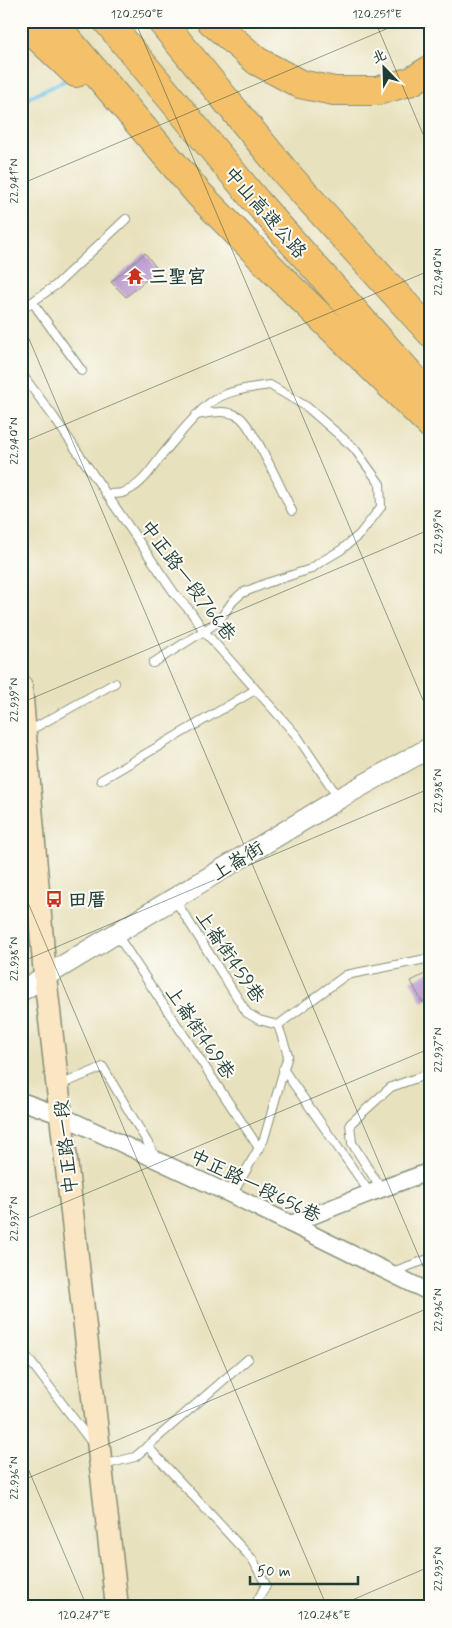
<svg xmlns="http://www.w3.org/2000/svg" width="452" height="1628" font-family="Mynerve,'LXGW WenKai TC',sans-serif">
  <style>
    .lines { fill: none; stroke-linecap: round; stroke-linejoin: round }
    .stream { stroke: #6bc3e9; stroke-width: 4.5 }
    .building { fill: #ba99cf }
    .service-casing { stroke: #848f78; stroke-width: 10 }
    .minor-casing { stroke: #848f78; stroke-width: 19 }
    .tertiary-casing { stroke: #848f78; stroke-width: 22 }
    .secondary-casing { stroke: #848f78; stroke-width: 25 }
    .motorway-casing { stroke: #848f78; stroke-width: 30 }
    .service { stroke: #fff; stroke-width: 8 }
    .minor { stroke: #fff; stroke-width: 16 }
    .tertiary { stroke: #fff; stroke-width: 20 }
    .secondary { stroke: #fbe6c3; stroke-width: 22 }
    .motorway { stroke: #f4c16a; stroke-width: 28 }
    .ticks { fill: none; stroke: #1f3d34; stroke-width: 1; stroke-opacity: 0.45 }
    .labels { text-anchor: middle; stroke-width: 4; stroke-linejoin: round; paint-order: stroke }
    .street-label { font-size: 19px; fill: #1f3d34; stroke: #fdfcf7 }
    .poi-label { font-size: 19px; font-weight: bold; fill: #1f3d34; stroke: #fdfcf7; text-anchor: start }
    .neatline { fill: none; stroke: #1f3d34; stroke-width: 2 }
    .ticks-label { font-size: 12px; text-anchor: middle; fill: #1f3d34 }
  </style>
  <rect width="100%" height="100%" fill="#fdfcf7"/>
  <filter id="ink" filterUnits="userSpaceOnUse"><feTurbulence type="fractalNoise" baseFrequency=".02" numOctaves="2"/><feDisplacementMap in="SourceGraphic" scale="10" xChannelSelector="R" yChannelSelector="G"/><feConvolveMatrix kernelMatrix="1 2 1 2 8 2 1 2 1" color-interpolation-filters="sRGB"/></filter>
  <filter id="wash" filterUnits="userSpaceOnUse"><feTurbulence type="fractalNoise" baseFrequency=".0096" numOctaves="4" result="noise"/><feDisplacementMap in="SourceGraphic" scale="20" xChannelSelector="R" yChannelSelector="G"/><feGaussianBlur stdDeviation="1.12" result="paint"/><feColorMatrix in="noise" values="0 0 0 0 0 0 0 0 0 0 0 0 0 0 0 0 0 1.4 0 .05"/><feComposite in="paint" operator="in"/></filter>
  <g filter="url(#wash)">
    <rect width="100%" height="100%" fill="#e8e1bd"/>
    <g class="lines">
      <!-- stream -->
      <path class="stream" d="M21 101 68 79"/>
    </g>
    <g id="blocks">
      <!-- building -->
      <g class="building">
        <path d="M145 253 158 270 126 297 111 282Z"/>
        <path d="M431 971V998L422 1002 411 981Z"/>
      </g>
    </g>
  </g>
  <g filter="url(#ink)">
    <use href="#blocks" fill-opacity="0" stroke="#848f78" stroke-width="1"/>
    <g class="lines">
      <!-- service casing -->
      <g class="service-casing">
        <g id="service">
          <path d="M33 303 82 371"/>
          <path d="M21 310 56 285 126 219"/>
          <path d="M21 373 53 416 175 594 191 612 204 631 297 736 338 797"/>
          <path d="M196 415C210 413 224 409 238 416 252 423 283 493 292 511"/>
          <path d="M106 494C111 494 117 494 122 493 141 487 152 468 163 454 177 437 194 415 211 402 228 390 249 388 270 385L307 407 354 448 380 484 381 507 360 534 341 550 319 563 311 569 267 583 242 593 233 601 218 622 153 663"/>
          <path d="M27 732 115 683"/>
          <path d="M101 780 255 690"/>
          <path d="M175 900 247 1013 259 1020 278 1025 346 975 431 958"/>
          <path d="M117 935 259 1148"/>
          <path d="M283 1069 370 1193"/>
          <path d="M60 1085 103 1067 156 1157"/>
          <path d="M381 1189 352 1143 350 1124 391 1087 431 1073"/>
          <path d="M232 1195 264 1139 288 1055 278 1025"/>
          <path d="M392 1272 431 1258"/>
          <path d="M21 1349 92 1443"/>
          <path d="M147 1446 253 1560 266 1585 254 1607"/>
          <path d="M103 1465 135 1457 248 1359"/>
        </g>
      </g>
      <!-- minor casing -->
      <g class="minor-casing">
        <g id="minor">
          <path d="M21 1101 62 1116 232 1195 431 1293"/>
          <path d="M291 1224 370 1193 431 1171"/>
        </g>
      </g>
      <!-- tertiary casing -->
      <g class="tertiary-casing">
        <path id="tertiary" d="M21 991 340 798 431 747"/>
      </g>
      <!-- secondary casing -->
      <g class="secondary-casing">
        <path id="secondary" d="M21 687 45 976 117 1607"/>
      </g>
      <!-- motorway casing -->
      <g class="motorway-casing">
        <g id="motorway">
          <path d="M21 21 76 73"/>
          <path d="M52 21 199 194 289 286 431 425"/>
          <path d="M107 21 256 201 431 398"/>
          <path d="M161 21 286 173 431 333"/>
          <path d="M211 21 257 61 300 84 334 91H377L412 81 431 69"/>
        </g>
      </g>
      <!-- service -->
      <use href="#service" class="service"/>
      <!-- minor -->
      <use href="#minor" class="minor"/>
      <!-- tertiary -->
      <use href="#tertiary" class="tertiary"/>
      <!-- secondary -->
      <use href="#secondary" class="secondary"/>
      <!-- motorway -->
      <use href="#motorway" class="motorway"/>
    </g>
  </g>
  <!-- ticks -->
  <path class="ticks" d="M135 21 431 719M375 21 431 153M21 184 405 21M21 320 431 1285M21 443 431 270M21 703 431 529M21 886 327 1607M21 962 431 788M21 1221 431 1048M21 1452 87 1607M21 1481 431 1307M336 1607 431 1566"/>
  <!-- icons -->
  <defs>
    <g id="temple-bare" transform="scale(1.35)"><path d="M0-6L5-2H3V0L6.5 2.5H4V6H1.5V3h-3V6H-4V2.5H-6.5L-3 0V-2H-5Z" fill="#c8321e" stroke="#fdfcf7" stroke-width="2.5" paint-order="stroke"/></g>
    <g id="bus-bare" transform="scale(1.35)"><path d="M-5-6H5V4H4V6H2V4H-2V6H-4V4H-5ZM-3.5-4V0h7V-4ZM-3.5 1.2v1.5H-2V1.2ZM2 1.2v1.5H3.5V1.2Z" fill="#c8321e" stroke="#fdfcf7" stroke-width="2.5" paint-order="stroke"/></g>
  </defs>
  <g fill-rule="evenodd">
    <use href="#temple-bare" x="135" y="276"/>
    <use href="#bus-bare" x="54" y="899"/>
  </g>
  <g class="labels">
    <!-- street labels -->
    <g class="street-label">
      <text transform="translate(266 212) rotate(49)" y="7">中山高速公路</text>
      <text transform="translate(189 580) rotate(53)" y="7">中正路一段766巷</text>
      <text transform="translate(237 860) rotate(-31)" y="7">上崙街</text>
      <text transform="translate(231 956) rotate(56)" y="7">上崙街459巷</text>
      <text transform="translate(201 1032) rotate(56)" y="7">上崙街469巷</text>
      <text transform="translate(65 1147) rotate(-96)" y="7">中正路一段</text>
      <text transform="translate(256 1185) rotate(26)" y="7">中正路一段656巷</text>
    </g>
    <!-- poi labels -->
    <g class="poi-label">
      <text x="149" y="283">三聖宮</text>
      <text x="68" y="906">田厝</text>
    </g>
  </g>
  <!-- margin -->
  <rect width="452" height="1628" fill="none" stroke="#fdfcf7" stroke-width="55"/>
  <!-- north arrow -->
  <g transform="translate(384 68) rotate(337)" stroke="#fdfcf7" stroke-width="4" paint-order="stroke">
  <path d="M0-4L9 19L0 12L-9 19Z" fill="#1f3d34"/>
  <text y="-8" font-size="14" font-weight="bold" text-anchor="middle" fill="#1f3d34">北</text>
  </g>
  <!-- scale -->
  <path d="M250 1576v8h108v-8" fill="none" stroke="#1f3d34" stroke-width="2.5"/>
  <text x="257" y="1576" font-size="15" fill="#1f3d34" stroke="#fdfcf7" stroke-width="4" paint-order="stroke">50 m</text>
  <rect x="28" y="28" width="396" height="1572" class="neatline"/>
  <g class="ticks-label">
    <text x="137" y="18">120.250°E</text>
    <text x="377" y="18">120.251°E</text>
    <text transform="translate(14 181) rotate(-90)" y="4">22.941°N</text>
    <text transform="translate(438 272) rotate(-90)" y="4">22.940°N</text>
    <text transform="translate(14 441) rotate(-90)" y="4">22.940°N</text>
    <text transform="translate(438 532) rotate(-90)" y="4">22.939°N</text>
    <text transform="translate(14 700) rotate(-90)" y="4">22.939°N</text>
    <text transform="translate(438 791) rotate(-90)" y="4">22.938°N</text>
    <text transform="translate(14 959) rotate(-90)" y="4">22.938°N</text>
    <text transform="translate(438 1050) rotate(-90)" y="4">22.937°N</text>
    <text transform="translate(14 1219) rotate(-90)" y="4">22.937°N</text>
    <text transform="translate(438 1310) rotate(-90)" y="4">22.936°N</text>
    <text transform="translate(14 1478) rotate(-90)" y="4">22.936°N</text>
    <text transform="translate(438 1569) rotate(-90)" y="4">22.935°N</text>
    <text x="84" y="1619">120.247°E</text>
    <text x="324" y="1619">120.248°E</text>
  </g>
</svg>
